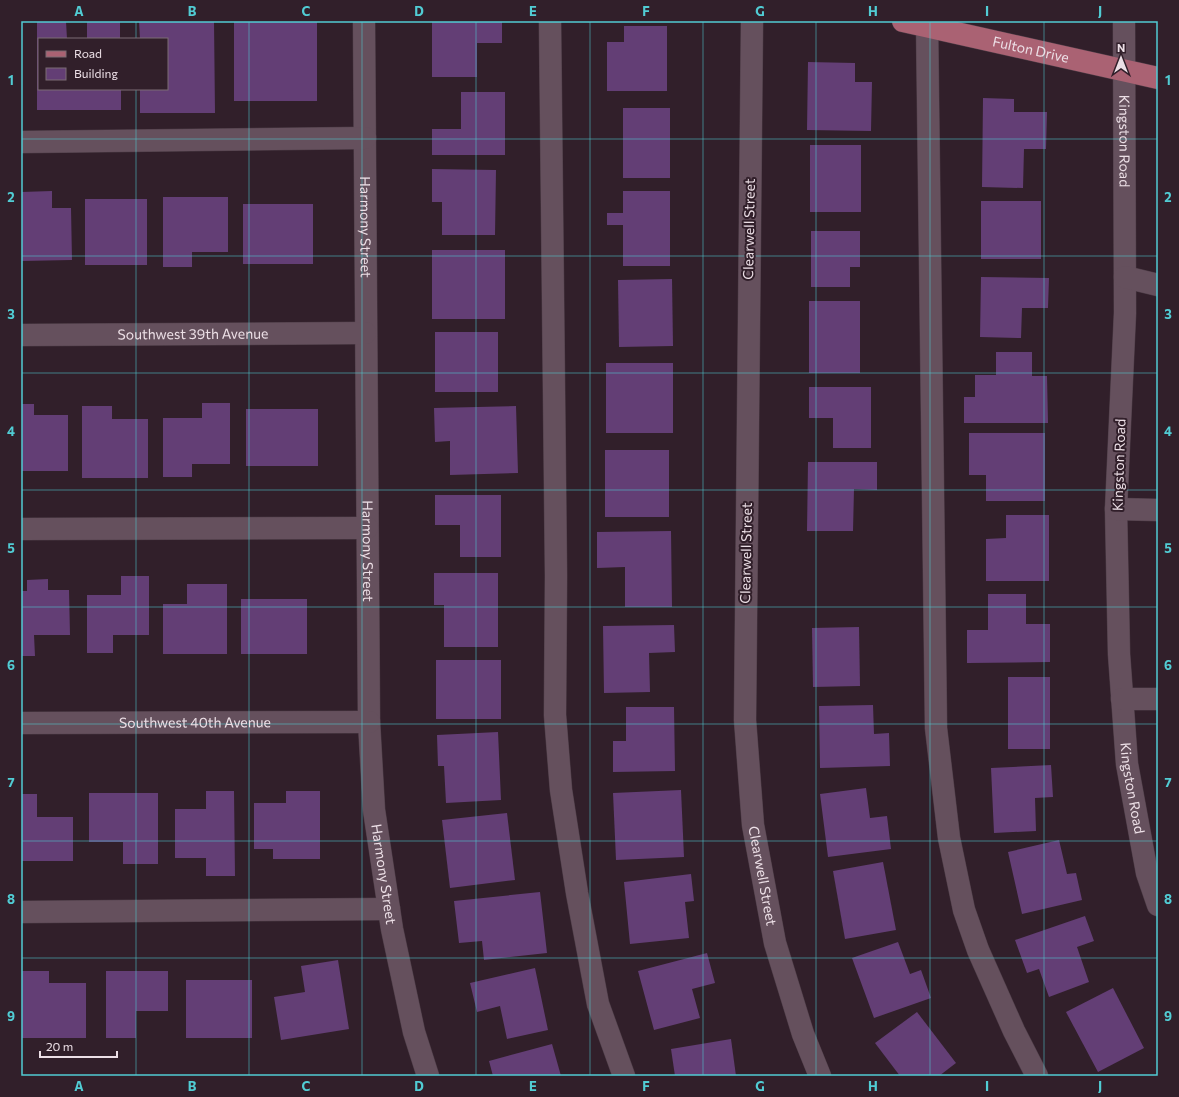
<svg xmlns="http://www.w3.org/2000/svg" width="1179" height="1097" font-family="Commissioner,sans-serif">
  <style>
    .building { fill: #633e75 }
    .lines { fill: none; stroke-linecap: round; stroke-linejoin: round }
    .minor-casing { stroke: #4c3c46; stroke-width: 23 }
    .major-casing { stroke: #4c3c46; stroke-width: 23 }
    .minor { stroke: #65505d; stroke-width: 22 }
    .major { stroke: #aa6273; stroke-width: 22 }
    .grid { fill: none; stroke: #51ccd4; stroke-width: 1; stroke-opacity: 0.55 }
    .labels { text-anchor: middle; stroke-width: 4; stroke-linejoin: round; paint-order: stroke }
    .street-label { font-size: 14px; fill: #ecdfe6; stroke: #311f2a }
    .neatline { fill: none; stroke: #51ccd4; stroke-width: 1.5 }
    .grid-label { font-size: 13px; text-anchor: middle; font-weight: bold; fill: #51ccd4 }
  </style>
  <rect width="100%" height="100%" fill="#311f2a"/>
  <!-- building -->
  <g class="building">
    <path d="M37 21H66L67 39H39V89H121V110H37Z"/>
    <rect x="87" y="21" width="33" height="18"/>
    <path d="M139 21H214L215 113H140V89H167V39H140Z"/>
    <rect x="234" y="21" width="83" height="80"/>
    <path d="M432 21H502V43H477V77H432Z"/>
    <path d="M624 26H667V91H607V42H624Z"/>
    <path d="M808 62 855 63V82H872L871 131 807 130Z"/>
    <path d="M461 92H505V155H432V129H461Z"/>
    <path d="M983 98 1014 99V112H1047L1046 149H1024L1023 188 982 187Z"/>
    <rect x="623" y="108" width="47" height="70"/>
    <rect x="810" y="145" width="51" height="67"/>
    <path d="M432 169 496 170 495 235H442V202H432Z"/>
    <path d="M52 191V208H71L72 260 21 261V192Z"/>
    <path d="M623 191H670V266H623V225H607V213H623Z"/>
    <path d="M163 197H228V252H192V267H163Z"/>
    <rect x="85" y="199" width="62" height="66"/>
    <rect x="981" y="201" width="60" height="58"/>
    <rect x="243" y="204" width="70" height="60"/>
    <path d="M811 231H860V267H850V287H811Z"/>
    <rect x="432" y="250" width="73" height="69"/>
    <path d="M981 277 1049 278 1048 308H1022L1021 338 980 337Z"/>
    <path d="M672 279 673 346 619 347 618 280Z"/>
    <rect x="809" y="301" width="51" height="72"/>
    <rect x="435" y="332" width="63" height="60"/>
    <path d="M996 352H1032V376H1047L1048 423H964V397H975V375H996Z"/>
    <rect x="606" y="363" width="67" height="70"/>
    <path d="M809 387H871V448H833V418H809Z"/>
    <path d="M202 403H230V464H192V477H163V418H202Z"/>
    <path d="M21 404H34V415H68V471H21Z"/>
    <path d="M82 406H112V419H148V478H82Z"/>
    <path d="M516 406 518 473 450 475V441L435 442 434 408Z"/>
    <rect x="246" y="409" width="72" height="57"/>
    <path d="M969 433H1045V501H986V475H969Z"/>
    <rect x="605" y="450" width="64" height="67"/>
    <path d="M808 462H877V490L854 489 853 531H807Z"/>
    <path d="M435 495H501V557H460V525H435Z"/>
    <path d="M1006 515H1049V581H986V539L1006 538Z"/>
    <path d="M671 531 672 607H625V567L597 568V532Z"/>
    <path d="M434 573H498V647H444V605H434Z"/>
    <path d="M121 576H149V635H113V653H87V595H121Z"/>
    <path d="M48 579V590H69L70 635H34L35 656H21V591H27V580Z"/>
    <path d="M187 584H227V654H163V604H187Z"/>
    <path d="M988 594H1026V624H1050V662L967 663V630H988Z"/>
    <rect x="241" y="599" width="66" height="55"/>
    <path d="M674 625 675 652 649 653 650 692 604 693 603 626Z"/>
    <path d="M859 627 860 686 813 687 812 628Z"/>
    <rect x="436" y="660" width="65" height="59"/>
    <rect x="1008" y="677" width="42" height="72"/>
    <path d="M873 705 874 734 889 733 890 766 820 768 819 706Z"/>
    <path d="M626 707H674L675 771 613 772V741H626Z"/>
    <path d="M498 732 501 800 446 803 444 766H438L437 735Z"/>
    <path d="M1051 765 1053 797 1035 798 1036 831 994 833 991 768Z"/>
    <path d="M866 788 870 818 887 816 891 849 828 857 820 794Z"/>
    <path d="M681 790 684 857 616 860 613 793Z"/>
    <path d="M206 791H234L235 876H206V858H175V809H206Z"/>
    <path d="M286 791H320V859H273V849H254V803H286Z"/>
    <path d="M89 793H158V864H123V842H89Z"/>
    <path d="M21 794H37V817H73V861H21Z"/>
    <path d="M507 813 515 880 450 888 442 820Z"/>
    <path d="M1059 840 1067 874 1076 873 1082 900 1022 914 1008 852Z"/>
    <path d="M883 862 896 930 845 939 833 871Z"/>
    <path d="M691 874 694 901 685 902 689 938 630 944 624 882Z"/>
    <path d="M540 892 547 953 484 960 482 941 459 943 454 901Z"/>
    <path d="M1085 916 1094 941 1077 947 1089 982 1049 997 1039 969 1027 973 1015 940Z"/>
    <path d="M898 942 910 974 921 970 931 998 874 1018 852 958Z"/>
    <path d="M707 953 715 983 692 989 700 1018 654 1030 638 971Z"/>
    <path d="M338 960 349 1029 281 1040 274 997 305 992 301 966Z"/>
    <path d="M535 968 548 1030 507 1039 500 1006 477 1012 470 983Z"/>
    <path d="M22 971H49V983H86V1038H22Z"/>
    <path d="M106 971H168V1011H136V1038H106Z"/>
    <rect x="186" y="980" width="66" height="58"/>
    <path d="M1113 988 1144 1048 1098 1072 1066 1012Z"/>
    <path d="M917 1012 956 1063 939 1076H900L875 1043Z"/>
    <path d="M731 1039 736 1076H675L671 1049Z"/>
    <path d="M552 1044 561 1076H493L489 1061Z"/>
  </g>
  <g class="lines">
    <!-- minor casing -->
    <g class="minor-casing">
      <g id="minor">
        <path id="s1" d="M364 21 369 722 374 810 392 929 414 1032 428 1076"/>
        <path d="M550 21 556 576 555 715 561 790 577 893 598 1004 624 1076"/>
        <path id="s2" d="M752 21 745 720 753 825 775 943 803 1034 820 1076"/>
        <path d="M927 21 936 728 949 838 964 910 978 950 1014 1031 1037 1076"/>
        <path id="s3" d="M1124 21 1125 313 1116 509 1119 654 1127 764 1147 873 1158 905"/>
        <path d="M21 142 365 138"/>
        <path d="M1125 277 1158 285"/>
        <path id="s4" d="M21 335 365 333"/>
        <path d="M1116 509 1158 510"/>
        <path d="M21 529 367 528"/>
        <path d="M1122 699H1158"/>
        <path id="s5" d="M21 723 369 722"/>
        <path d="M21 912 389 909"/>
      </g>
    </g>
    <!-- major casing -->
    <g class="major-casing">
      <g id="major">
        <path id="s6" d="M903 21 1158 78"/>
      </g>
    </g>
    <!-- minor -->
    <use href="#minor" class="minor"/>
    <!-- major -->
    <use href="#major" class="major"/>
  </g>
  <!-- grid -->
  <path class="grid" d="M136 21V39M249 21V1076M362 21V1076M476 21V1076M590 21V1076M703 21V1076M816 21V1076M930 21V1076M1044 21V1076M136 89V1076M21 139H1158M21 256H1158M21 373H1158M21 490H1158M21 607H1158M21 724H1158M21 841H1158M21 958H1158"/>
  <g class="labels">
    <!-- street labels -->
    <g class="street-label">
      <text dy="5" stroke="none"><textPath href="#s6" startOffset="131">Fulton Drive</textPath></text>
      <text dy="5" stroke="none"><textPath href="#s3" startOffset="120">Kingston Road</textPath></text>
      <text dy="5" stroke="none"><textPath href="#s1" startOffset="206">Harmony Street</textPath></text>
      <text transform="translate(749 229) rotate(-89)" y="5">Clearwell Street</text>
      <text dy="5" stroke="none"><textPath href="#s4" startOffset="172">Southwest 39th Avenue</textPath></text>
      <text transform="translate(1119 465) rotate(-88)" y="5">Kingston Road</text>
      <text dy="5" stroke="none"><textPath href="#s1" startOffset="530">Harmony Street</textPath></text>
      <text transform="translate(746 553) rotate(-89)" y="5">Clearwell Street</text>
      <text dy="5" stroke="none"><textPath href="#s5" startOffset="174">Southwest 40th Avenue</textPath></text>
      <text dy="5" stroke="none"><textPath href="#s3" startOffset="768">Kingston Road</textPath></text>
      <text dy="5" stroke="none"><textPath href="#s1" startOffset="854">Harmony Street</textPath></text>
      <text dy="5" stroke="none"><textPath href="#s2" startOffset="856">Clearwell Street</textPath></text>
    </g>
  </g>
  <!-- border -->
  <rect width="1179" height="1097" fill="none" stroke="#311f2a" stroke-width="44"/>
  <!-- legend -->
  <rect x="38" y="38" width="130" height="52" fill="#311f2a" stroke="#7c6c75"/>
  <rect x="46" y="51" width="20" height="6" fill="#aa6273" stroke="#7c6c75"/>
  <text x="74" y="58" font-size="12" fill="#ecdfe6">Road</text>
  <rect x="46" y="68" width="20" height="12" fill="#633e75" stroke="#7c6c75"/>
  <text x="74" y="78" font-size="12" fill="#ecdfe6">Building</text>
  <!-- north arrow -->
  <g transform="translate(1121 58)" stroke="#311f2a" stroke-width="3" paint-order="stroke">
  <path d="M0-3L7 15L0 10L-7 15Z" fill="#ecdfe6"/>
  <text y="-6" font-size="11" font-weight="bold" text-anchor="middle" fill="#ecdfe6">N</text>
  </g>
  <!-- scale -->
  <path d="M40 1051v6h77v-6" fill="none" stroke="#ecdfe6" stroke-width="2"/>
  <text x="46" y="1051" font-size="12" fill="#ecdfe6" stroke="#311f2a" stroke-width="3" paint-order="stroke">20 m</text>
  <rect x="22" y="22" width="1135" height="1053" class="neatline"/>
  <g class="grid-label">
    <text x="79" y="16">A</text>
    <text x="192" y="16">B</text>
    <text x="306" y="16">C</text>
    <text x="419" y="16">D</text>
    <text x="533" y="16">E</text>
    <text x="646" y="16">F</text>
    <text x="760" y="16">G</text>
    <text x="873" y="16">H</text>
    <text x="987" y="16">I</text>
    <text x="1100" y="16">J</text>
    <text x="11" y="85">1</text>
    <text x="1168" y="85">1</text>
    <text x="11" y="202">2</text>
    <text x="1168" y="202">2</text>
    <text x="11" y="319">3</text>
    <text x="1168" y="319">3</text>
    <text x="11" y="436">4</text>
    <text x="1168" y="436">4</text>
    <text x="11" y="553">5</text>
    <text x="1168" y="553">5</text>
    <text x="11" y="670">6</text>
    <text x="1168" y="670">6</text>
    <text x="11" y="787">7</text>
    <text x="1168" y="787">7</text>
    <text x="11" y="904">8</text>
    <text x="1168" y="904">8</text>
    <text x="11" y="1021">9</text>
    <text x="1168" y="1021">9</text>
    <text x="79" y="1091">A</text>
    <text x="192" y="1091">B</text>
    <text x="306" y="1091">C</text>
    <text x="419" y="1091">D</text>
    <text x="533" y="1091">E</text>
    <text x="646" y="1091">F</text>
    <text x="760" y="1091">G</text>
    <text x="873" y="1091">H</text>
    <text x="987" y="1091">I</text>
    <text x="1100" y="1091">J</text>
  </g>
</svg>
